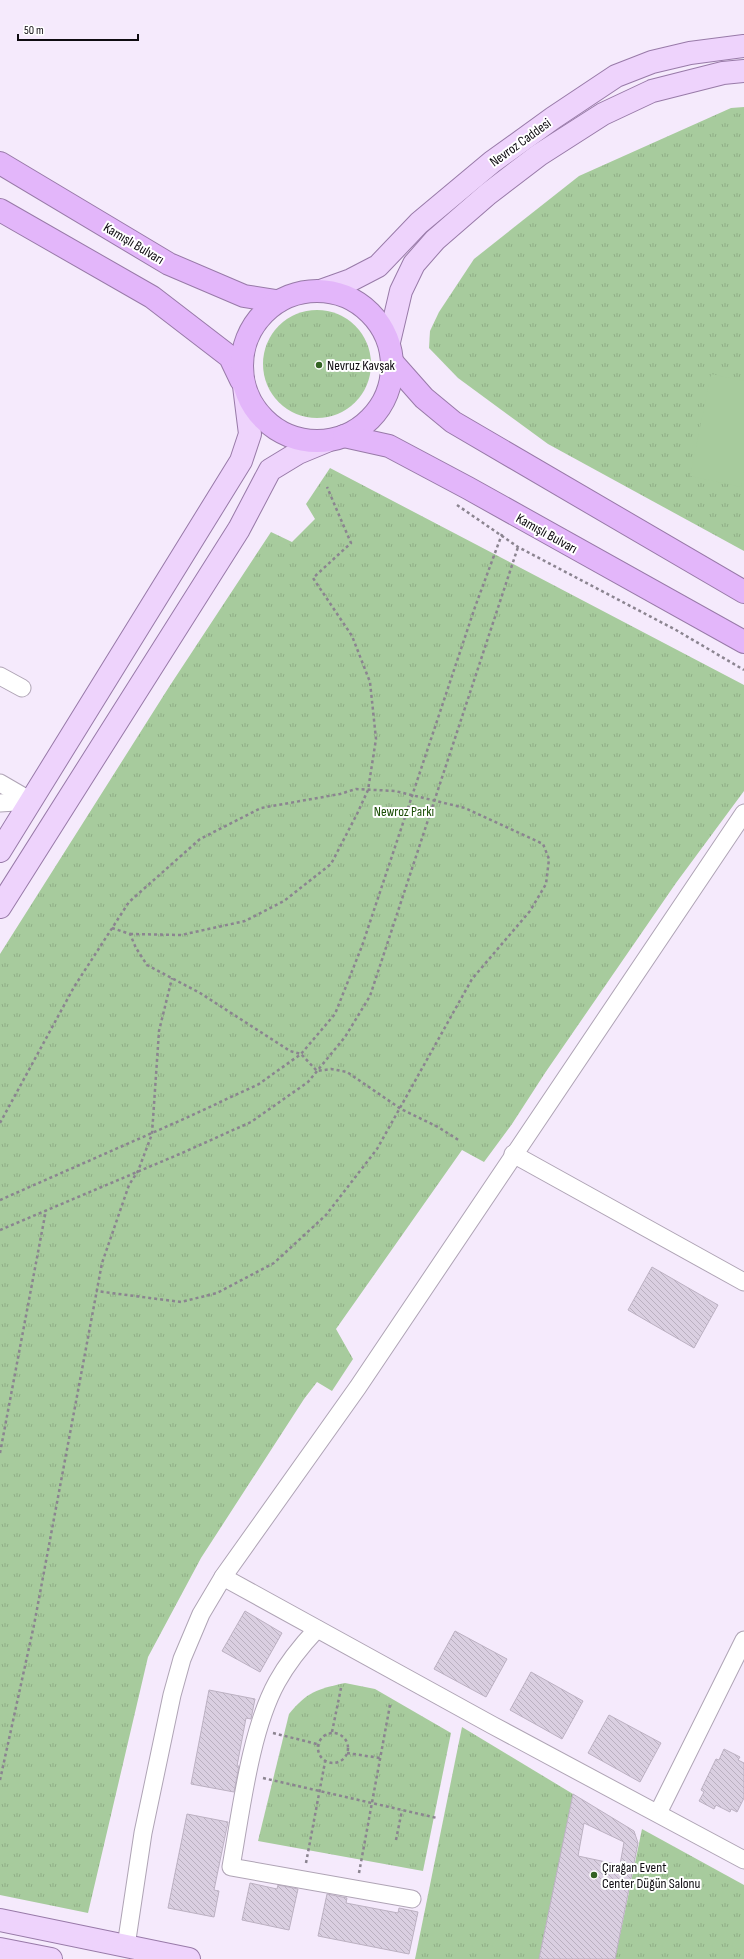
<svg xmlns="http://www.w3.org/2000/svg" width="744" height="1959" font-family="'Sofia Sans Condensed',sans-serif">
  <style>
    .grass { fill: url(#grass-tufts) }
    .pitch { fill: #a7cb9d }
    .building { fill: url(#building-back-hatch); stroke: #bcb1c2; fill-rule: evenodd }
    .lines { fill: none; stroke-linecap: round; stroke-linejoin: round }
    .minor-casing { stroke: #afa4b5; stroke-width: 19 }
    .major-casing { stroke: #987aa8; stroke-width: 24 }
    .highway-casing { stroke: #987aa8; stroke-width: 24 }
    .path { stroke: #8b8490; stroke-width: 2.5; stroke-dasharray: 3 3; stroke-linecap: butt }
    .minor { stroke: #fff; stroke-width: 17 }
    .major { stroke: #eed3fc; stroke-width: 22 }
    .highway { stroke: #e3b6fa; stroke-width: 22 }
    .poi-dot { fill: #336323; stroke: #fff; stroke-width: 1.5 }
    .labels { text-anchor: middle; stroke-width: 4; stroke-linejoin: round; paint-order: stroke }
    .street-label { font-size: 14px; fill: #0e0b10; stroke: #fff }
    .poi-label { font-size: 14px; fill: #0e0b10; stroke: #fff; text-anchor: start }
    .park-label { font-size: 14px; fill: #1d4f08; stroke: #fff }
  </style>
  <defs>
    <pattern id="grass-tufts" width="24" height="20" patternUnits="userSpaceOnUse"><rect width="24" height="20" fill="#a7cb9d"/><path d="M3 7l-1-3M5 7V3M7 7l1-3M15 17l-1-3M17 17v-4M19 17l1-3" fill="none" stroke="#8fad86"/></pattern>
    <pattern id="building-back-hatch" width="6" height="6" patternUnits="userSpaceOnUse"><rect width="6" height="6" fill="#dacfe1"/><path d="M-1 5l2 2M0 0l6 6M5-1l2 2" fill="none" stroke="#bab0c0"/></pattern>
  </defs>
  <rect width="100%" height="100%" fill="#f5eafc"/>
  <!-- grass -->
  <g class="grass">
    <path d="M744 107V551L548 444 458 378 429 348 430 331 439 312 474 259 579 176 731 108Z"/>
    <circle cx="317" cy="364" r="54"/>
    <path d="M330 468 744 685V791L676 883 545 1073 512 1124 484 1162 462 1150 336 1329 353 1359 332 1391 317 1382 304 1399 201 1558 148 1657 88 1913 0 1895V954L169 687 271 532 292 542 315 519 306 504Z"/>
    <path d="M345 1683 375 1689 451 1733 423 1871 258 1841 289 1714C307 1692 317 1689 345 1683Z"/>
    <path d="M462 1727 573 1794 539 1959H415Z"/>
    <path d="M642 1829 744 1885V1959H615Z"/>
  </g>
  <!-- pitch -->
  <path class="pitch" d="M711 374 744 381V470L741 487 690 476Z"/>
  <!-- building -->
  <g class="building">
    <path d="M652 1267 718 1305 694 1348 628 1310Z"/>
    <path d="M245 1611 282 1633 260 1672 222 1651Z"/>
    <path d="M455 1631 507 1659 486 1697 434 1669Z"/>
    <path d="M531 1672 583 1701 562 1739 510 1710Z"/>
    <path d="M209 1690 255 1699 251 1719 246 1718 237 1766H239L234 1792 191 1784Z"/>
    <path d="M609 1715 661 1743 640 1782 588 1753Z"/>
    <path d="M724 1749 740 1757 738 1760 744 1763V1798L737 1812 731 1809 730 1812 716 1805 714 1809 699 1801 704 1792 701 1790 716 1759 719 1760Z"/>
    <path d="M573 1794 634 1831 638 1843 615 1959H539ZM584 1823 624 1842 620 1865 578 1856Z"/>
    <path d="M187 1814 228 1822 214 1890 219 1891 214 1917 168 1908Z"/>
    <path d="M250 1883 277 1889 278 1885 298 1889 289 1930 242 1920Z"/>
    <path d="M327 1894 347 1898 346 1903 398 1913 399 1908 418 1912 409 1954 318 1936Z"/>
  </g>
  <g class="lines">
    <!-- minor casing -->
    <g class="minor-casing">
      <g id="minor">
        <path d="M0 676 22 688"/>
        <path d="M0 783 31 801"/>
        <path d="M0 803 31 801"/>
        <path d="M513 1154 744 1282"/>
        <path d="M223 1577 492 1725 744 1860"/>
        <path d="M317 1629C302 1645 288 1662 277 1682 250 1731 241 1812 231 1867L412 1899"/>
        <path d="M658 1813 744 1640"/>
        <path d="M126 1946 143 1833 172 1695 182 1659 201 1614 223 1577 358 1387 744 813"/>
      </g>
    </g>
    <!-- major casing -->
    <g class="major-casing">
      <g id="major">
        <path d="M323 290 351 280 378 266 419 223 492 162 553 118 616 76 652 62 690 53 744 46"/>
        <path d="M389 342 401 291 414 264 435 240 488 194 539 155 603 114 652 91 723 73 744 71"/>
        <path d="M0 851 241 461 250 434 244 386"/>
        <path d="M0 907 239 529 270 470 298 453 327 441"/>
        <path d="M0 1920 189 1959"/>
        <path d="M0 1949 51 1959"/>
      </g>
    </g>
    <!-- highway casing -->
    <g class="highway-casing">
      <g id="highway">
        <path d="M0 163 169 264 244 296 276 301"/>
        <path d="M0 210 152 297 230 357 241 380"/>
        <circle cx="317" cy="366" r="75"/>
        <path d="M393 363 424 398 453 422 744 592"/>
        <path d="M344 436 389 446 468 488 744 642"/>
      </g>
    </g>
    <!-- path -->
    <g class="path">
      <path d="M457 505 518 547 676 630 744 670"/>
      <path d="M112 928 130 934 136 948 147 965 200 993 290 1051 301 1054 317 1071 331 1069 347 1072 401 1109 438 1127 460 1141"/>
      <path d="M130 934 181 935 245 921 284 901 331 864 357 814 368 790 376 739 370 682 352 636 313 578 351 543 327 487"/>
      <path d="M0 1123 74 987 129 902 200 839 261 808 340 794 356 789 395 791 465 808 543 844 549 859 546 884 530 911 472 979 377 1149 326 1215 274 1263 217 1293 181 1302 96 1291"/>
      <path d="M0 1200 186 1118 259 1084 301 1054 335 1014 362 946 475 607 502 534"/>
      <path d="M0 1230 182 1153 251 1122 308 1082 345 1037 370 996 518 547"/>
      <path d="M0 1453 46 1210"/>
      <path d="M332 1732 341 1688"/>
      <circle cx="333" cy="1748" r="15"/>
      <path d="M273 1733 317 1744"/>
      <path d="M347 1753 380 1758"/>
      <path d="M263 1778 437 1818"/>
      <path d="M0 1780 34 1625 102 1263 129 1185 138 1171 152 1134 159 1031 172 978"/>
      <path d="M396 1840 402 1810"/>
      <path d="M306 1863 325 1762"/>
      <path d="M359 1873 390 1705"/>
    </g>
    <!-- minor -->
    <use href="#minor" class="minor"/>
    <!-- major -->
    <use href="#major" class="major"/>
    <!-- highway -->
    <use href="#highway" class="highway"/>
  </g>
  <!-- markers -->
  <g class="poi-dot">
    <circle cx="319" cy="365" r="4"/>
    <circle cx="594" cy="1875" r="4"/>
  </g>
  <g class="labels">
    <!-- street labels -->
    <g class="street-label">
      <text transform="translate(520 142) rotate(-36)" y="5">Nevroz Caddesi</text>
      <text transform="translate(134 243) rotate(31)" y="5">Kamışlı Bulvarı</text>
      <text transform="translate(547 533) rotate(29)" y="5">Kamışlı Bulvarı</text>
    </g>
    <!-- poi labels -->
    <g class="poi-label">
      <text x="327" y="370">Nevruz Kavşak</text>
      <text x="602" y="1872">Çırağan Event<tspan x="602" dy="16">Center Düğün Salonu</tspan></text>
    </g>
    <!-- park labels -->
    <g class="park-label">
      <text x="404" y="816">Newroz Parkı</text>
    </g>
  </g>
  <!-- scale -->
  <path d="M18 34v6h120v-6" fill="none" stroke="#0e0b10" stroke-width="2"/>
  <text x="24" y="34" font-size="12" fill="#0e0b10" stroke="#ffffff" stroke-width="3" paint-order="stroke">50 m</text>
</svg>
